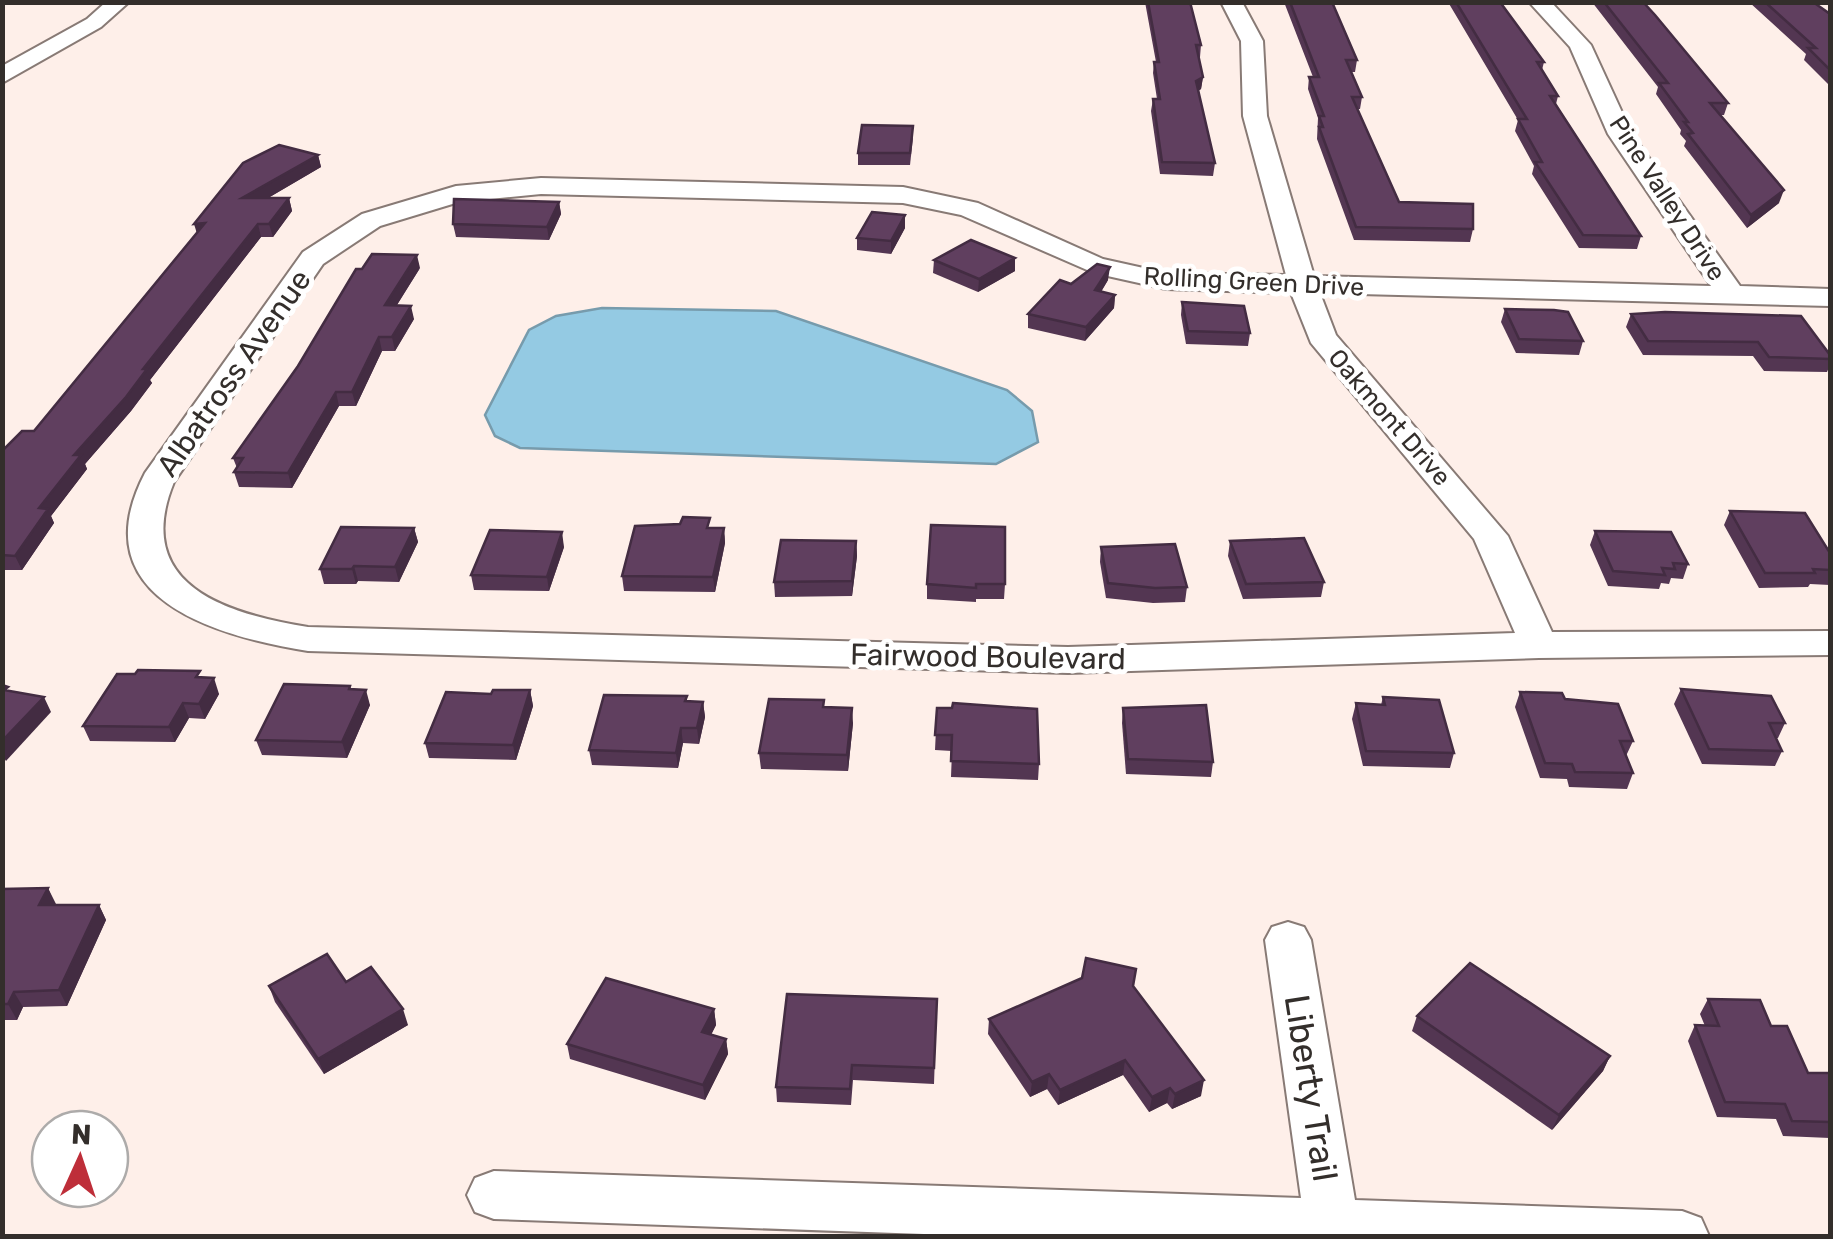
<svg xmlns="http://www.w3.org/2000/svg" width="1833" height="1239" font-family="Rubik,sans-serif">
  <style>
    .water { fill: #94cae3; stroke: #779bac; stroke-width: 2.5 }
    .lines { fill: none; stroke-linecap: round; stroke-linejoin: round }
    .street-casing { stroke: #887a75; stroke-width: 4 }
    .street { fill: #fff; fill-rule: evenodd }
    .wall { fill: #533652 }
    .shaded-wall { fill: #432c42 }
    .building { fill: #603f5f; stroke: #432c42; stroke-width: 2.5 }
    .labels { text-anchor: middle; stroke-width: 10; stroke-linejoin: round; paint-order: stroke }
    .far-street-label { font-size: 25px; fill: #332e2b; stroke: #fff }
    .street-label { font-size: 30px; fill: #332e2b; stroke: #fff }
    .near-street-label { font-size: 35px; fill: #332e2b; stroke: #fff }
  </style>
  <rect width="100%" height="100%" fill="#feefe9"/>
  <!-- water -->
  <path class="water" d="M602 308 776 311 1007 390 1032 411 1038 442 996 464 520 448 495 436 485 415 529 330 556 316Z"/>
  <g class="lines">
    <!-- street casing -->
    <g class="street-casing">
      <g id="street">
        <path d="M106 2H129L101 27 2 83V66L87 19Z"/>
        <path d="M1221 2H1242L1263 41 1267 116 1314 276 1711 286 1608 134 1570 47 1529 2H1551L1591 45 1632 134 1740 286 1830 289V306L1320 293 1336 335 1508 536 1552 632 1830 631V655L1539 658 1068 673 308 651C215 636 80 598 145 473L303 252 362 214 456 186 541 178 903 187 978 203 1103 259 1166 273 1286 275 1243 116 1241 41ZM541 194 903 203 961 215 1094 273 1166 289 1291 293 1311 343 1474 539 1515 633 1068 647 308 627C228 614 131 586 174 482L323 264 380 226 459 202Z"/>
        <path d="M1288 922 1304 927 1311 940 1355 1200 1682 1211 1701 1218 1709 1236H980L494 1219 475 1212 467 1195 475 1178 494 1171 1301 1198 1265 940 1272 927Z"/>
      </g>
    </g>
    <!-- street -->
    <use href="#street" class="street"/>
  </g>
  <!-- wall -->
  <g class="wall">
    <path d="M1145 2H1190L1201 45 1200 57H1198L1203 77 1201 89 1198 91 1215 163 1213 176 1160 174 1151 111 1153 99H1157L1153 73 1154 62H1156Z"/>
    <path d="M1284 2H1332L1357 60 1355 72H1351L1362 97 1360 109H1357L1399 202 1473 229 1470 242 1354 240 1317 139 1318 118 1308 89 1309 77H1313Z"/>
    <path d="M1448 2H1500L1544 62 1542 70 1558 96 1556 104 1641 236 1637 249 1579 248 1532 174 1534 166 1515 131 1518 120Z"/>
    <path d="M1592 2H1643L1728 103 1724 115H1720L1779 203 1747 228 1684 146 1686 141 1680 134 1681 130 1656 94 1658 87Z"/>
    <path d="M1749 2H1813L1830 14V86L1804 60 1806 54Z"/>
    <path d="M913 138 910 165H858V153Z"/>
    <path d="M318 155 321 167 268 198H289L292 211 273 237H261L150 380 152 383 131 411 85 464 87 469 51 516 54 523 22 570H2V451L34 431 197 233Z"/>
    <path d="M559 202 561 214 549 240 456 237 453 224Z"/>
    <path d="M905 215V228L891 254 857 250V238Z"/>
    <path d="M934 260 1015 271 978 292 933 273Z"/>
    <path d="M420 268 397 305 414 319 395 351H382L356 406H339L292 488 239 487 234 472 237 468 233 458Z"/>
    <path d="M1108 280 1101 292 1115 295 1114 308 1085 341 1028 328V314L1071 284Z"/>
    <path d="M1182 302 1250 333 1248 346 1186 344 1181 315Z"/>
    <path d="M1505 309 1583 341 1579 355 1516 353 1501 322Z"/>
    <path d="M1631 314 1830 355V365L1827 372 1764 371 1753 356 1643 355 1626 327Z"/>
    <path d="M1730 511 1830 553V585L1810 584 1808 587 1759 588 1724 525Z"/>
    <path d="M414 528 418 542 399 582 358 581 356 584H324L320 569Z"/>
    <path d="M711 528H724L725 543 715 592 624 591 622 576Z"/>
    <path d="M1595 531 1688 564 1683 579 1671 578 1669 584 1661 583 1659 589 1608 586 1590 545Z"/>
    <path d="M856 541 857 556 852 596 775 597 774 582Z"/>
    <path d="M1230 541 1324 582 1321 597 1243 599 1228 556Z"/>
    <path d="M564 547 549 591 474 590 471 575Z"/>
    <path d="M1101 547 1187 587 1185 602 1153 603 1106 598 1100 562Z"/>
    <path d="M927 584H1005L1004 599H976V602L927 599Z"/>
    <path d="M202 678 219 694 205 719 189 718 175 742 90 741 83 726Z"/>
    <path d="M350 686 351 689 370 705 347 758 262 755 256 740Z"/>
    <path d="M1681 689 1785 723 1778 738H1776L1782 751 1775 766 1702 764 1674 704Z"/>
    <path d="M530 690 533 706 516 760 429 758 425 743 491 694Z"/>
    <path d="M1520 692 1565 699 1633 741 1626 756 1633 773 1627 789 1569 787 1567 779 1540 778 1515 707Z"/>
    <path d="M687 696V701L703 702 705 717 699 744 683 743 678 768 592 765 589 750Z"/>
    <path d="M1383 697 1454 753 1450 768 1363 766 1352 719 1356 703 1381 705Z"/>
    <path d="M824 700V707L853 723 848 771 761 769 759 753Z"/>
    <path d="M937 708 1039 764 1038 780 951 777 952 751 935 750Z"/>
    <path d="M1123 708 1213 762 1211 777 1126 774 1122 723Z"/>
    <path d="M48 888 55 905H99L106 920 67 1006 23 1007 17 1020H2V889Z"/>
    <path d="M346 982 408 1025 324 1074 275 1002 269 986Z"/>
    <path d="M1133 987 1201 1096 1172 1109 1167 1103 1149 1112 1123 1075 1058 1105 1047 1089 1030 1097 988 1034 989 1019Z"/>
    <path d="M937 999 934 1084 853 1080 851 1105 777 1102 776 1087Z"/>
    <path d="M1708 999 1771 1026 1808 1073H1830V1138L1783 1136 1776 1119 1717 1117 1688 1041 1695 1025 1705 1026 1700 1014Z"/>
    <path d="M714 1009 716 1025 711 1035 726 1039 728 1054 705 1100 570 1059 567 1044Z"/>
    <path d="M1417 1016 1610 1056 1603 1071 1552 1130 1412 1031Z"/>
  </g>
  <!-- shaded-wall -->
  <g class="shaded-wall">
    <path d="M1203 77 1201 89 1194 93 1196 81Z"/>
    <path d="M318 155 321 167 246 211 242 198Z"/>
    <path d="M1784 190 1779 203 1747 228 1751 215Z"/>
    <path d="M289 198 292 211 273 237 269 224Z"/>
    <path d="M559 202 561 214 549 240 547 227Z"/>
    <path d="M905 215V228L891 254V241Z"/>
    <path d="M205 223 198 237 194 224Z"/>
    <path d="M258 224 261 237 150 380 152 383 131 411 85 464 87 469 51 516 54 523 22 570 15 556 39 508 74 455Z"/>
    <path d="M417 255 420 268 388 319 385 305Z"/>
    <path d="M1015 258V271L978 292 979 279Z"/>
    <path d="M1110 267 1108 280 1094 303 1095 290Z"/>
    <path d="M1115 295 1114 308 1085 341 1086 327Z"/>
    <path d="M411 306 414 319 395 351 392 337Z"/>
    <path d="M379 337 382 351 356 406 352 392Z"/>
    <path d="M336 392 339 406 292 488 288 473Z"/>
    <path d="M414 528 418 542 399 582 395 567Z"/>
    <path d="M724 528 725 543 715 592 713 577Z"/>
    <path d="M562 532 564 547 549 591 547 577Z"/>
    <path d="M856 541 857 556 852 596V581Z"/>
    <path d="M354 566 358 581 356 584 352 569Z"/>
    <path d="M214 678 219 694 205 719 199 704Z"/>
    <path d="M366 690 370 705 347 758 342 742Z"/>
    <path d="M530 690 533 706 516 760 513 745Z"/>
    <path d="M44 697 51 712 6 761 2 755V741Z"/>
    <path d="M703 702 705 717 699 744 697 728Z"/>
    <path d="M183 703 189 718 175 742 169 727Z"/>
    <path d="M852 708 853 723 848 771 847 755Z"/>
    <path d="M681 728 683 743 678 768 676 753Z"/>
    <path d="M48 888 56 904 47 921 39 905Z"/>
    <path d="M99 905 106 920 67 1006 59 990Z"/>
    <path d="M14 992 23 1007 17 1020 8 1004Z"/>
    <path d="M403 1009 408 1025 324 1074 318 1059Z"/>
    <path d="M714 1009 716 1025 704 1048 702 1032Z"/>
    <path d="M726 1039 728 1054 705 1100 703 1085Z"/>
    <path d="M1610 1056 1603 1071 1552 1130 1559 1115Z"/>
    <path d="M1125 1060 1123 1075 1058 1105 1060 1090Z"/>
    <path d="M1049 1074 1047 1089 1030 1097 1032 1082Z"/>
    <path d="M1204 1080 1201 1096 1172 1109 1175 1094Z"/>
    <path d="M1170 1088 1167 1103 1149 1112 1152 1097Z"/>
  </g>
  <!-- building -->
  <g class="building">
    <path d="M1148 2H1190L1201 45H1196L1203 77 1196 81 1215 163 1162 162 1153 99H1160L1154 62H1159Z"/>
    <path d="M1290 2H1332L1357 60H1346L1362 97H1352L1399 202 1473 204V229L1356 227 1319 127H1323L1319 116H1324L1309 77H1319Z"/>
    <path d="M1456 2H1500L1544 62H1537L1558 96H1550L1641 236 1583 235 1535 162H1542L1518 119H1527Z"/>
    <path d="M1604 2H1643L1655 15 1728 103H1710L1784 190 1751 215 1688 134 1693 133 1684 122H1688L1659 83H1668Z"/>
    <path d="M1765 2H1813L1830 14V70L1808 48H1816Z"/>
    <path d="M862 125 913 126 910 153H858Z"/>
    <path d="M279 145 318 155 242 198H289L269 224H258L143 369H147L126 397 74 455H81L39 508 48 509 15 556 2 555V451L22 431H34L205 223 194 224 243 163Z"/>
    <path d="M454 199 559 202 547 227 453 224Z"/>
    <path d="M872 212 905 215 891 241 857 238Z"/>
    <path d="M971 240 1015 258 979 279 934 260Z"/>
    <path d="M372 254 417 255 385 305 411 306 392 337H379L352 392H336L288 473 234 472 243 458H233L298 366 356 269H362Z"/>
    <path d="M1097 264 1110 267 1095 290 1115 295 1086 327 1028 314 1060 280 1071 284Z"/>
    <path d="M1182 302 1244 306 1250 333 1188 331Z"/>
    <path d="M1505 309 1554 310 1568 312 1583 341 1519 339Z"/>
    <path d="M1665 312 1801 316 1830 355V359L1769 357 1758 342 1648 341 1631 314Z"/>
    <path d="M1730 511 1805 513 1830 553V570L1813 569 1815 573H1765Z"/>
    <path d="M683 517 710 518 707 528H724L713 577 622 576 635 526 680 524Z"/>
    <path d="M931 525 1005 527V584H976V588L927 584Z"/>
    <path d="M341 527 414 528 395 567 354 566 352 569H320Z"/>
    <path d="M490 530 562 532 547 577 471 575Z"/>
    <path d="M1595 531 1671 532 1688 564 1673 563 1675 569 1662 568 1665 575 1613 571Z"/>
    <path d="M1304 538 1324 582 1246 584 1230 541Z"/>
    <path d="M781 540 856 541 852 581 774 582Z"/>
    <path d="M1175 544 1187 587 1155 588 1108 583 1101 547Z"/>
    <path d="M138 670 200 671 196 677 214 678 199 704 183 703 169 727 83 726 117 674H135Z"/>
    <path d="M284 684 350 686 349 689 366 690 342 742 256 740Z"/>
    <path d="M2 685 8 687 4 690 44 697 2 741Z"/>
    <path d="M1681 689 1771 696 1785 723H1769L1782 751 1709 749Z"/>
    <path d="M493 690H530L513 745 425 743 446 692 491 694Z"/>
    <path d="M1520 692 1562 693 1565 699 1618 704 1633 741H1620L1633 773 1575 772 1572 764 1545 763Z"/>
    <path d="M604 695 687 696 685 701 703 702 697 728H681L676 753 589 750Z"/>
    <path d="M1383 697 1439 700 1454 753 1366 751 1356 703 1385 705Z"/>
    <path d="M769 699 824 700 823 707 852 708 847 755 759 753Z"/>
    <path d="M953 703 1037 709 1039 764 951 761 952 735H935L937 708H952Z"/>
    <path d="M1206 705 1213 762 1128 759 1123 708Z"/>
    <path d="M48 888 39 905H99L59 990 14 992 8 1004H2V889Z"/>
    <path d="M327 954 346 982 371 967 403 1009 318 1059 269 986Z"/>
    <path d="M1086 958 1136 969 1133 986 1204 1080 1175 1094 1170 1088 1152 1097 1125 1060 1060 1090 1049 1074 1032 1082 989 1019 1082 978Z"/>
    <path d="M1470 963 1610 1056 1559 1115 1417 1016Z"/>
    <path d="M606 978 714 1009 702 1032 726 1039 703 1085 567 1044Z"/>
    <path d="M787 994 937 999 934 1068 852 1065 850 1089 776 1087Z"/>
    <path d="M1708 999 1760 1000 1771 1026H1787L1808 1073H1830V1122L1792 1121 1785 1104 1725 1102 1695 1025 1719 1026Z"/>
  </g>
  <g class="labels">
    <!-- far-street labels -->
    <g class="far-street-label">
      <text transform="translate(1668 198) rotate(57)" y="9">Pine Valley Drive</text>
      <text transform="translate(1254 281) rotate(3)" y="9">Rolling Green Drive</text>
      <text transform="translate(1390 417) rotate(49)" y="9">Oakmont Drive</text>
    </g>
    <!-- street labels -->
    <g class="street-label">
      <text transform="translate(234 373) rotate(-55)" y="10">Albatross Avenue</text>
      <text transform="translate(988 657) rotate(1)" y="10">Fairwood Boulevard</text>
    </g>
    <!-- near-street labels -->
    <g class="near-street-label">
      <text transform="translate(1311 1088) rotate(81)" y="12">Liberty Trail</text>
    </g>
  </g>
  <!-- border -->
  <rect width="1833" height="1239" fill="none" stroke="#332e2b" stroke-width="10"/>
  <!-- north arrow -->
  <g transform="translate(80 1159) rotate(3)"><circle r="48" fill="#ffffff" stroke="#adabaa" stroke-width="2.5"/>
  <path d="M0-8L18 38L0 25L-18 38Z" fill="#be2e39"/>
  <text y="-15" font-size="28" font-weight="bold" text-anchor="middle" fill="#332e2b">N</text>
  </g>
</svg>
